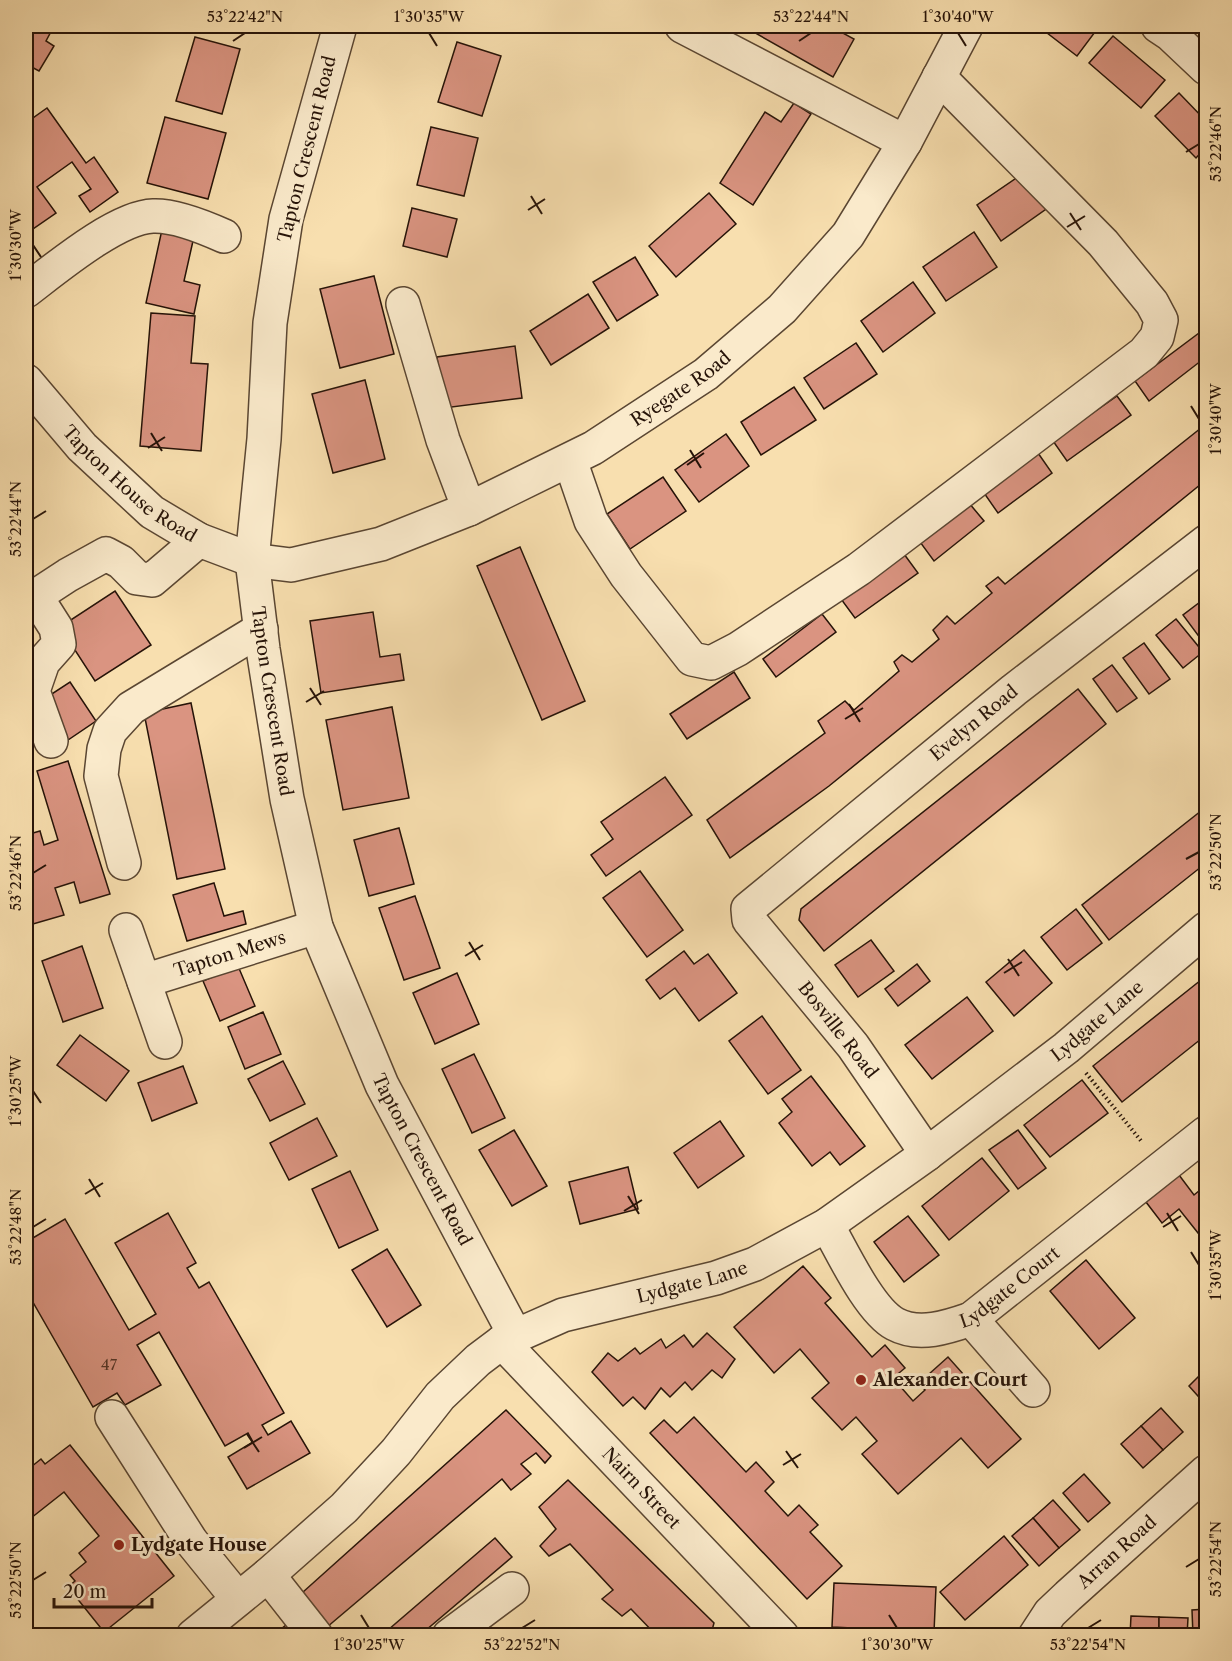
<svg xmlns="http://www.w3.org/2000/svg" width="1232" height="1661" font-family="'Libre Caslon Text',serif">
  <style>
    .building { fill: #da9481; stroke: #261308; stroke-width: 1.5 }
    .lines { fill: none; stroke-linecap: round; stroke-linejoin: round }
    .minor-casing { stroke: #5a4632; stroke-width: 36 }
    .path { stroke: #261308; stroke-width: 4; stroke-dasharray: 1.5 3; stroke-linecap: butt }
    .minor { stroke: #faeacb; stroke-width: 33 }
    .ticks { fill: none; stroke: #261308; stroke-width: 2 }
    .poi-dot { fill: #8f2418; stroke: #faeacb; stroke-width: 2 }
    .labels { text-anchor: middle; stroke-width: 6; stroke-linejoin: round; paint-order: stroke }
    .number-label { font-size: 15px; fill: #533326 }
    .street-label { font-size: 18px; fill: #261308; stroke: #faeacb }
    .poi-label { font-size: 18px; font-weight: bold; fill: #261308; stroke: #faeacb; text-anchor: start }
    .neatline { fill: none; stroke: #261308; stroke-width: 2 }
    .ticks-label { font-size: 15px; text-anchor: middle; fill: #261308 }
  </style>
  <rect width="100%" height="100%" fill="#f8dfaf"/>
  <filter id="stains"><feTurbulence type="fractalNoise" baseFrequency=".00333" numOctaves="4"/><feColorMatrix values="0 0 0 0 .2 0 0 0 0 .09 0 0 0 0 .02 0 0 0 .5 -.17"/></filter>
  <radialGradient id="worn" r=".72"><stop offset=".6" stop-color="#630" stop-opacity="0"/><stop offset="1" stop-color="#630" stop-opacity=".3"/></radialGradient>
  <!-- building -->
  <g class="building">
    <path d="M26 26H54L46 41 54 46 39 71 26 64Z"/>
    <path d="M743 26H830L854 39 833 77Z"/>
    <path d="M1038 26H1095L1098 28 1077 56Z"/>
    <path d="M1113 36 1165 80 1141 108 1089 63Z"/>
    <path d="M195 37 240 49 222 114 176 101Z"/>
    <path d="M457 42 501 56 482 116 438 102Z"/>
    <path d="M1179 93 1206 121V147L1196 158 1155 116Z"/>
    <path d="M794 103 811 114 753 205 720 183 765 112 781 122Z"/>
    <path d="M47 108 86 163 94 157 118 192 90 212 79 196 91 189 72 162 37 187 56 213 27 233 26 123Z"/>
    <path d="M165 117 226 133 208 199 147 183Z"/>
    <path d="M431 127 478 138 464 196 417 185Z"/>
    <path d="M1025 172 1049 207 1001 241 977 205Z"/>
    <path d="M709 193 736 224 676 277 649 246Z"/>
    <path d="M412 208 457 219 447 257 403 246Z"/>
    <path d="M163 225 195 232 184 281 200 285 194 314 146 303Z"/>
    <path d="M974 232 997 267 946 301 923 267Z"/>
    <path d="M635 257 658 295 617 321 593 282Z"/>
    <path d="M374 276 394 354 340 368 320 289Z"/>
    <path d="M913 282 935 313 883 352 861 321Z"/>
    <path d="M588 294 609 328 551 365 530 331Z"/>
    <path d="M151 313 195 316 191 363 208 364 201 451 140 446Z"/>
    <path d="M1199 333 1206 343V357L1149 401 1135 381Z"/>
    <path d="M856 343 877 374 824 409 804 378Z"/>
    <path d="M515 346 522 398 444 408 437 357Z"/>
    <path d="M365 380 385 459 333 473 312 394Z"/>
    <path d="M794 387 816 420 761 455 741 422Z"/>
    <path d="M1117 396 1131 415 1067 461 1053 441Z"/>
    <path d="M1206 424V480L829 786 730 858 707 820 825 733 818 721 845 701 854 710 899 671 894 662 902 655 912 662 939 639 933 630 947 616 955 624 992 593 986 586 998 577 1005 584Z"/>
    <path d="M726 434 749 466 699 502 675 470Z"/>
    <path d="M1038 453 1052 473 998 513 984 493Z"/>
    <path d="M663 477 686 511 630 549 607 514Z"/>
    <path d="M969 503 984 521 934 561 920 542Z"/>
    <path d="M520 547 585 701 542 720 477 566Z"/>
    <path d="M904 554 918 573 855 618 841 599Z"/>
    <path d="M115 591 151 645 95 681 60 627Z"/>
    <path d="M1204 599 1206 602V646L1183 615Z"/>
    <path d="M373 612 380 657 400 654 404 680 321 693 310 621Z"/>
    <path d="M822 614 836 632 776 677 763 659Z"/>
    <path d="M1176 619 1203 652 1183 668 1156 635Z"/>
    <path d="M1144 643 1170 679 1149 694 1123 658Z"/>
    <path d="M1112 665 1137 698 1117 712 1093 679Z"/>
    <path d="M734 672 750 698 687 739 670 714Z"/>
    <path d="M70 682 96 721 68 740 41 701Z"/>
    <path d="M1078 689 1106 724 824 951 799 920 801 909Z"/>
    <path d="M191 703 225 869 177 879 144 713Z"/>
    <path d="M392 707 409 798 343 810 326 720Z"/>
    <path d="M68 761 110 894 80 903 74 882 55 888 64 915 26 926V835L40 831 44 845 58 840 37 771Z"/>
    <path d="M665 777 692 815 606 876 591 855 613 839 601 822Z"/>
    <path d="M1206 807V863L1109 940 1082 905Z"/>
    <path d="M399 828 414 884 369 896 354 840Z"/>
    <path d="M640 871 683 930 647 957 603 898Z"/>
    <path d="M214 883 224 916 243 911 246 924 187 941 173 895Z"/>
    <path d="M415 896 440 968 404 980 379 908Z"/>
    <path d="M1076 909 1102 943 1067 970 1041 937Z"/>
    <path d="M871 940 894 971 858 997 835 965Z"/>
    <path d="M82 946 103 1008 63 1022 42 961Z"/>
    <path d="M1024 950 1052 983 1014 1016 986 982Z"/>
    <path d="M684 951 694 964 708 954 737 993 699 1021 675 988 660 999 646 980Z"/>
    <path d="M917 964 930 981 898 1006 885 989Z"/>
    <path d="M238 966 255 1006 220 1021 203 981Z"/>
    <path d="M457 973 479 1024 435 1044 413 993Z"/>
    <path d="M1206 976V1035L1122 1102 1093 1066Z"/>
    <path d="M967 997 993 1031 932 1079 905 1045Z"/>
    <path d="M263 1012 281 1054 245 1069 228 1027Z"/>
    <path d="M762 1016 801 1070 768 1094 729 1041Z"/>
    <path d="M80 1035 129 1071 106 1101 57 1065Z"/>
    <path d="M474 1054 505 1118 472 1133 442 1069Z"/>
    <path d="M283 1061 305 1104 270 1121 248 1079Z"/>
    <path d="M183 1066 197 1103 152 1121 138 1083Z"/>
    <path d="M811 1076 865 1146 840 1165 830 1152 812 1166 779 1123 792 1112 782 1099Z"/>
    <path d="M1082 1080 1108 1113 1050 1157 1024 1125Z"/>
    <path d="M317 1118 337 1156 289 1180 270 1143Z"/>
    <path d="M720 1121 744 1156 698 1188 674 1153Z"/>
    <path d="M514 1130 547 1186 512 1206 479 1150Z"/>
    <path d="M1018 1130 1046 1168 1018 1189 989 1150Z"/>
    <path d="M982 1158 1009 1191 949 1240 922 1206Z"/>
    <path d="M628 1167 638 1209 580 1224 569 1182Z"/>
    <path d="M350 1171 378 1230 339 1248 312 1189Z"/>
    <path d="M1179 1175 1194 1195 1206 1185V1243L1179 1209 1162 1223 1146 1202Z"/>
    <path d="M168 1213 196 1263 187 1268 199 1288 209 1282 284 1413 262 1425 268 1435 291 1421 310 1453 247 1489 228 1457 253 1442 248 1433 225 1446 159 1332 137 1345 161 1385 125 1405 117 1393 93 1407 26 1290V1242L65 1219 129 1330 156 1314 115 1243Z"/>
    <path d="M908 1216 939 1255 904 1282 874 1242Z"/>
    <path d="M387 1249 421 1305 387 1327 352 1270Z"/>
    <path d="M1086 1260 1135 1318 1099 1349 1050 1291Z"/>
    <path d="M803 1266 831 1298 825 1303 872 1357 885 1345 905 1368 893 1378 913 1401 925 1390 919 1383 948 1357 1021 1439 988 1468 961 1438 898 1494 862 1454 877 1441 856 1417 842 1430 812 1398 829 1383 800 1349 774 1373 734 1327Z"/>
    <path d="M707 1333 735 1359 722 1378 712 1370 692 1390 685 1382 670 1397 661 1388 645 1409 633 1397 623 1406 592 1372 608 1353 618 1361 635 1348 640 1354 661 1339 666 1348 684 1335 693 1347Z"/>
    <path d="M1206 1369V1405L1189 1386Z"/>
    <path d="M1161 1408 1183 1432 1163 1450 1141 1426Z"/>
    <path d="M506 1410 551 1456 545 1463 536 1453 521 1464 531 1474 511 1490 502 1479 320 1633 293 1601Z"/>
    <path d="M694 1417 746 1472 756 1462 774 1482 765 1491 788 1516 799 1505 818 1525 810 1532 842 1566 807 1599 650 1433 664 1420 677 1433Z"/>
    <path d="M1141 1426 1163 1450 1143 1468 1121 1444Z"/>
    <path d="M70 1445 174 1576 104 1632 68 1587 75 1581 70 1575 86 1562 79 1553 99 1536 64 1492 26 1522V1471L41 1459 45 1464Z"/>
    <path d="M1084 1474 1110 1503 1088 1522 1063 1493Z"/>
    <path d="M568 1480 714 1623 711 1634 657 1636 631 1609 622 1616 602 1599 613 1590 570 1544 549 1556 540 1546 556 1529 539 1507Z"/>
    <path d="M1053 1500 1080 1530 1059 1548 1033 1518Z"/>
    <path d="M1033 1518 1059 1548 1039 1566 1012 1536Z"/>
    <path d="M1004 1536 1028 1565 965 1620 940 1592Z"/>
    <path d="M495 1538 512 1557 419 1636H381Z"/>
    <path d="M834 1583 936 1587 934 1632 832 1627Z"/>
    <path d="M1206 1609V1636H1193L1192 1610Z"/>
    <path d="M1131 1616 1159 1617V1636H1130Z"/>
    <path d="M1159 1617 1188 1618 1187 1636H1159Z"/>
    <path d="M295 1618 309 1636H272Z"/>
  </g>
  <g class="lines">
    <!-- minor casing -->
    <g class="minor-casing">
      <g id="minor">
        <path id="s1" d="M340 26 286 219 270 323 264 439 252 560 263 649 287 799 316 927 382 1085 515 1335"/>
        <path d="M682 26 905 142"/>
        <path d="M1158 26 1170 34 1206 68"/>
        <path d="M26 291C55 269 117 217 153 216 175 215 204 227 224 236"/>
        <path d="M403 304 443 440 469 509"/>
        <path id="s2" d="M26 381 82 447 152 512 199 540 252 560 291 565 381 544 469 509 593 448 706 374 782 309 848 235 905 142 966 26"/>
        <path d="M570 460 591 521 626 575 692 659 711 663 738 649 859 569 1144 353 1157 337 1161 320 1152 303 1103 243 939 77"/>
        <path d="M51 741 33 691 43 662 59 644 56 628 42 606V592L68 575 106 554 121 562 137 578 152 580 199 540"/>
        <path d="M124 863 101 776 104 749 110 731 131 708 261 629"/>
        <path d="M126 930 165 1042"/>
        <path id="s3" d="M144 981 316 927"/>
        <path id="s4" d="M927 1154 853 1046 749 920 748 909 1014 690 1206 542"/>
        <path id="s5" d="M827 1225C842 1251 869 1310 895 1324 919 1337 948 1327 971 1319L1206 1133"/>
        <path d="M971 1319 1033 1390"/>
        <path id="s6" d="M502 1342 782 1636"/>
        <path d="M112 1417 191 1541 238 1599"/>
        <path d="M268 1575 316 1636"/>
        <path id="s7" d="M193 1636 268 1575 344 1508 396 1452 440 1396 478 1360 502 1342 563 1315 716 1278 755 1264 827 1225 927 1154 1066 1048 1206 929"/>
        <path d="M449 1636 512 1589"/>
        <path id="s8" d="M1035 1636 1050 1613 1068 1596 1206 1472"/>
      </g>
    </g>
    <!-- path -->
    <path class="path" d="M1086 1073 1142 1142"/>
    <!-- minor -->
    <use href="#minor" class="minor"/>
  </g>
  <!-- ticks -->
  <path class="ticks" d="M429 33 437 46M958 33 966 46M233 41 245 33M799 41 811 33M1186 152 1199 144M531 196 542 214M528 210 545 199M1070 213 1081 230M1067 227 1085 216M33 245 41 257M1191 406 1199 419M151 433 162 451M148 448 165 437M690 450 701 468M687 465 704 453M33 519 46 511M310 688 321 705M306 702 324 691M849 704 860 722M845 719 863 708M1186 859 1199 852M33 873 46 865M469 942 480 960M465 956 483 945M1008 959 1019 976M1004 973 1022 962M33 1091 41 1103M89 1179 100 1197M85 1194 103 1183M628 1196 639 1214M624 1211 642 1200M1167 1213 1178 1231M33 1227 46 1219M1163 1227 1181 1216M1191 1252 1199 1265M247 1434 259 1452M244 1448 262 1437M786 1451 798 1468M783 1465 801 1454M1186 1567 1199 1559M33 1580 46 1572M361 1615 369 1628M889 1615 897 1628M522 1628 535 1620M1088 1628 1101 1620"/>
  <!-- markers -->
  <g class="poi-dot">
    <circle cx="861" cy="1380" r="6"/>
    <circle cx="119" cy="1545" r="6"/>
  </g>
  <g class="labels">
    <!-- number labels -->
    <g class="number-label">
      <text x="109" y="1370">47</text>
    </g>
    <!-- street labels -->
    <g class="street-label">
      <text transform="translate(307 149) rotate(-76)" y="6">Tapton Crescent Road</text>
      <text dy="6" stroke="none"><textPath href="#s2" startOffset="764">Ryegate Road</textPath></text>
      <text dy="6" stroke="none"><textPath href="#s2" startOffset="147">Tapton House Road</textPath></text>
      <text dy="6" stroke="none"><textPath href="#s1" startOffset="686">Tapton Crescent Road</textPath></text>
      <text dy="6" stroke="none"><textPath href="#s4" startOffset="598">Evelyn Road</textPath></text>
      <text dy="6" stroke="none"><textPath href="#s3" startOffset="90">Tapton Mews</textPath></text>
      <text dy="6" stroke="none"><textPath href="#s7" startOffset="1114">Lydgate Lane</textPath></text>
      <text transform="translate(838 1030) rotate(52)" y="6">Bosville Road</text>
      <text dy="6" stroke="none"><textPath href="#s1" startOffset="1172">Tapton Crescent Road</textPath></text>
      <text dy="6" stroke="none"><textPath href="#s7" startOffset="628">Lydgate Lane</textPath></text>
      <text dy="6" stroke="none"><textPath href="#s5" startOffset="249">Lydgate Court</textPath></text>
      <text dy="6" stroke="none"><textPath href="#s6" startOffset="202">Nairn Street</textPath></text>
      <text dy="6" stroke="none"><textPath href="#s8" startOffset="118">Arran Road</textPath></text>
    </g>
    <!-- poi labels -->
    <g class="poi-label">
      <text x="873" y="1386">Alexander Court</text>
      <text x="131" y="1551">Lydgate House</text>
    </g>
  </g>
  <!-- margin -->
  <rect width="1232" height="1661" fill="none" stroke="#f8dfaf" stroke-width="66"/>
  <!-- scale -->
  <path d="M54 1598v9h98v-9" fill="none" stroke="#261308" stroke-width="3"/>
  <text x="63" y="1598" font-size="18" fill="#261308" stroke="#faeacb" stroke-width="4.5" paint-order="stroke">20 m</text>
  <rect x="33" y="33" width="1166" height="1595" class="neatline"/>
  <g class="ticks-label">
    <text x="245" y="22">53°22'42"N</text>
    <text x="429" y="22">1°30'35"W</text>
    <text x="811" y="22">53°22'44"N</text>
    <text x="958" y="22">1°30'40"W</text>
    <text transform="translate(1216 144) rotate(-90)" y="5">53°22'46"N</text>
    <text transform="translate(16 245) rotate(-90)" y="5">1°30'30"W</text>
    <text transform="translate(1216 419) rotate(-90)" y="5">1°30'40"W</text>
    <text transform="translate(16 519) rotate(-90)" y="5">53°22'44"N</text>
    <text transform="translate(1216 852) rotate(-90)" y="5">53°22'50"N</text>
    <text transform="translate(16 873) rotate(-90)" y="5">53°22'46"N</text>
    <text transform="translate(16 1091) rotate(-90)" y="5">1°30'25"W</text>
    <text transform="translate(16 1227) rotate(-90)" y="5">53°22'48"N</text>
    <text transform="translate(1216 1265) rotate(-90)" y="5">1°30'35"W</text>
    <text transform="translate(1216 1559) rotate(-90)" y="5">53°22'54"N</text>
    <text transform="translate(16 1580) rotate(-90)" y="5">53°22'50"N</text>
    <text x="369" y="1650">1°30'25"W</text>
    <text x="522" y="1650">53°22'52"N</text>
    <text x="897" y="1650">1°30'30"W</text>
    <text x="1088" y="1650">53°22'54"N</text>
  </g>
  <rect width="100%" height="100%" filter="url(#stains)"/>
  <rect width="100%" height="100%" fill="url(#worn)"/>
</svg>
